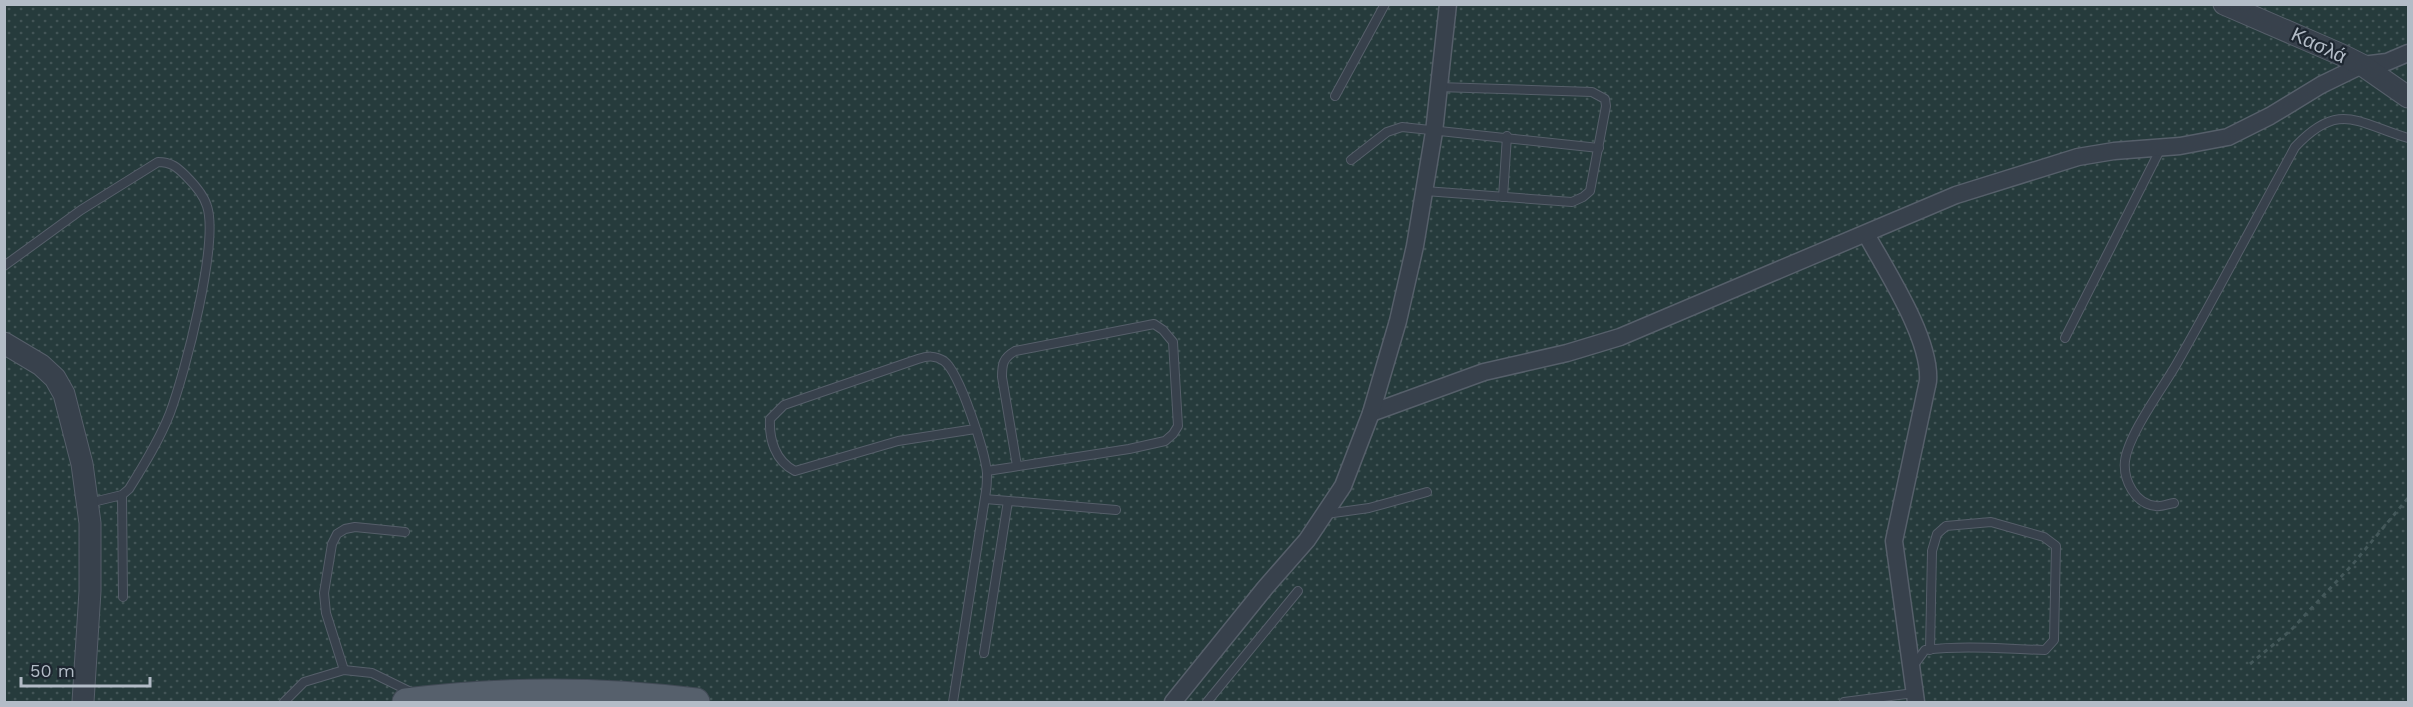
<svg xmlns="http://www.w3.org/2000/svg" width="2413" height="707" font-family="'Work Sans',sans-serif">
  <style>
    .park { fill: url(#park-dots) }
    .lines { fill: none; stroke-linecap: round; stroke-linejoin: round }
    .service-casing { stroke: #565f6a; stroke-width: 10 }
    .minor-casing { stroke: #565f6a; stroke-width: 19 }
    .tertiary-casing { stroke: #565f6a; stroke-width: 23 }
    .primary-casing { stroke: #414a55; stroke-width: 29 }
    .path { stroke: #44585a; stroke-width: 3; stroke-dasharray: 4.5 4.5; stroke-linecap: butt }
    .service { stroke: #38414c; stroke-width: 8 }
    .minor { stroke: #38414c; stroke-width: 16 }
    .tertiary { stroke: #38414c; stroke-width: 21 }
    .primary { stroke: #56606c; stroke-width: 27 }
    .labels { text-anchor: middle; stroke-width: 4.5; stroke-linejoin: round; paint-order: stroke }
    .street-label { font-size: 20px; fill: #b3bcc7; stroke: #1d2630 }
  </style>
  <defs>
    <pattern id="park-dots" width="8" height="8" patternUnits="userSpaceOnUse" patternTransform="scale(1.5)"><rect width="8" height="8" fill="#263b3c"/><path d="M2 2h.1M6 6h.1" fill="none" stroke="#435557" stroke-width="1.8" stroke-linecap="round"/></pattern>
  </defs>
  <rect width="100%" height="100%" fill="#242f3b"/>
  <!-- park -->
  <rect class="park" x="5" y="5" width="2403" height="697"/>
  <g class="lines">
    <!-- service casing -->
    <g class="service-casing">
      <g id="service">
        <path d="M1335 96 1385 4"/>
        <path d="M1351 160 1387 132 1402 127 1599 148"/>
        <path d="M1425 191 1572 202 1583 197 1590 191 1606 106 1605 99 1592 92 1438 87"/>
        <path d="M1503 197 1507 136"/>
        <path d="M4 266 81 210 158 162C171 162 177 167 186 176 193 183 204 196 207 206 219 243 185 373 170 413 160 439 144 465 129 489L122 495 89 503"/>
        <path d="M2065 338 2161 148"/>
        <path d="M987 471 1129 449 1165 441 1173 434 1178 426 1173 342 1163 330 1154 324 1015 351C1003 358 1002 364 1002 377L1017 466"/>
        <path d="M122 495 123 597"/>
        <path d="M985 499 1116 510"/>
        <path d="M2174 503C2168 504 2161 507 2156 506 2135 504 2123 480 2125 461 2128 435 2162 389 2176 365 2217 293 2255 220 2295 147 2339 100 2357 123 2408 138"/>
        <path d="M1326 514 1369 508 1427 492"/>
        <path d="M984 653 1008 501"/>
        <path d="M1914 665 1925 650C1965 645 2005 649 2045 650L2054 640 2056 546 2044 537 1991 522 1946 526 1937 534 1932 551 1930 650"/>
        <path d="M344 670 326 613 324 593 332 544 337 534 345 529 355 527 405 532"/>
        <path d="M284 702 304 682 344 670 372 673 415 694"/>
        <path d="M953 702 986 491C987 485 987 479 987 473 985 452 960 373 944 361 935 355 927 356 918 359L784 405 770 419C769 439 775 461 795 471L898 441 975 429"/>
        <path d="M1207 702 1298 591"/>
        <path d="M1844 702 1914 693"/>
      </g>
    </g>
    <!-- minor casing -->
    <g class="minor-casing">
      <g id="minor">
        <path d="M1866 234C1887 272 1931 339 1928 381L1894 541 1916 702"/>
        <path d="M1371 413 1484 372 1567 353 1620 337 1956 195 2078 157 2114 151 2180 146 2228 137 2270 116 2321 85 2362 65 2387 62 2408 53"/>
        <path d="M1173 702 1265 588 1307 540 1343 486 1371 413 1398 321 1415 246 1434 132 1448 4"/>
      </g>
    </g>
    <!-- tertiary casing -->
    <g class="tertiary-casing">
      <g id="tertiary">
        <path d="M2224 4 2342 55 2362 65 2408 97"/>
        <path d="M4 343 41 365 55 378 64 394 82 464 90 523V591L83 702"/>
      </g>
    </g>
    <!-- primary casing -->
    <g class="primary-casing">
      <path id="primary" d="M406 702C502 690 600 690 696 702"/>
    </g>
    <!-- path -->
    <path class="path" d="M2250 664 2291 630 2353 564 2408 498"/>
    <!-- service -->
    <use href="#service" class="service"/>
    <!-- minor -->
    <use href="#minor" class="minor"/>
    <!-- tertiary -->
    <use href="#tertiary" class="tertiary"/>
    <!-- primary -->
    <use href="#primary" class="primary"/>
  </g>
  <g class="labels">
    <!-- street labels -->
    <g class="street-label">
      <text transform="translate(2319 45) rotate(25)" y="7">Κασλά</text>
    </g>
  </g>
  <!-- border -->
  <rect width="2413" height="707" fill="none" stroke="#b3bcc7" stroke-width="12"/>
  <!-- scale -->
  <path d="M21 677v9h129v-9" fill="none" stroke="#b3bcc7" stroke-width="3"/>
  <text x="30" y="677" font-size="18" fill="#b3bcc7" stroke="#1d2630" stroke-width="4.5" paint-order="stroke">50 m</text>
</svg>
